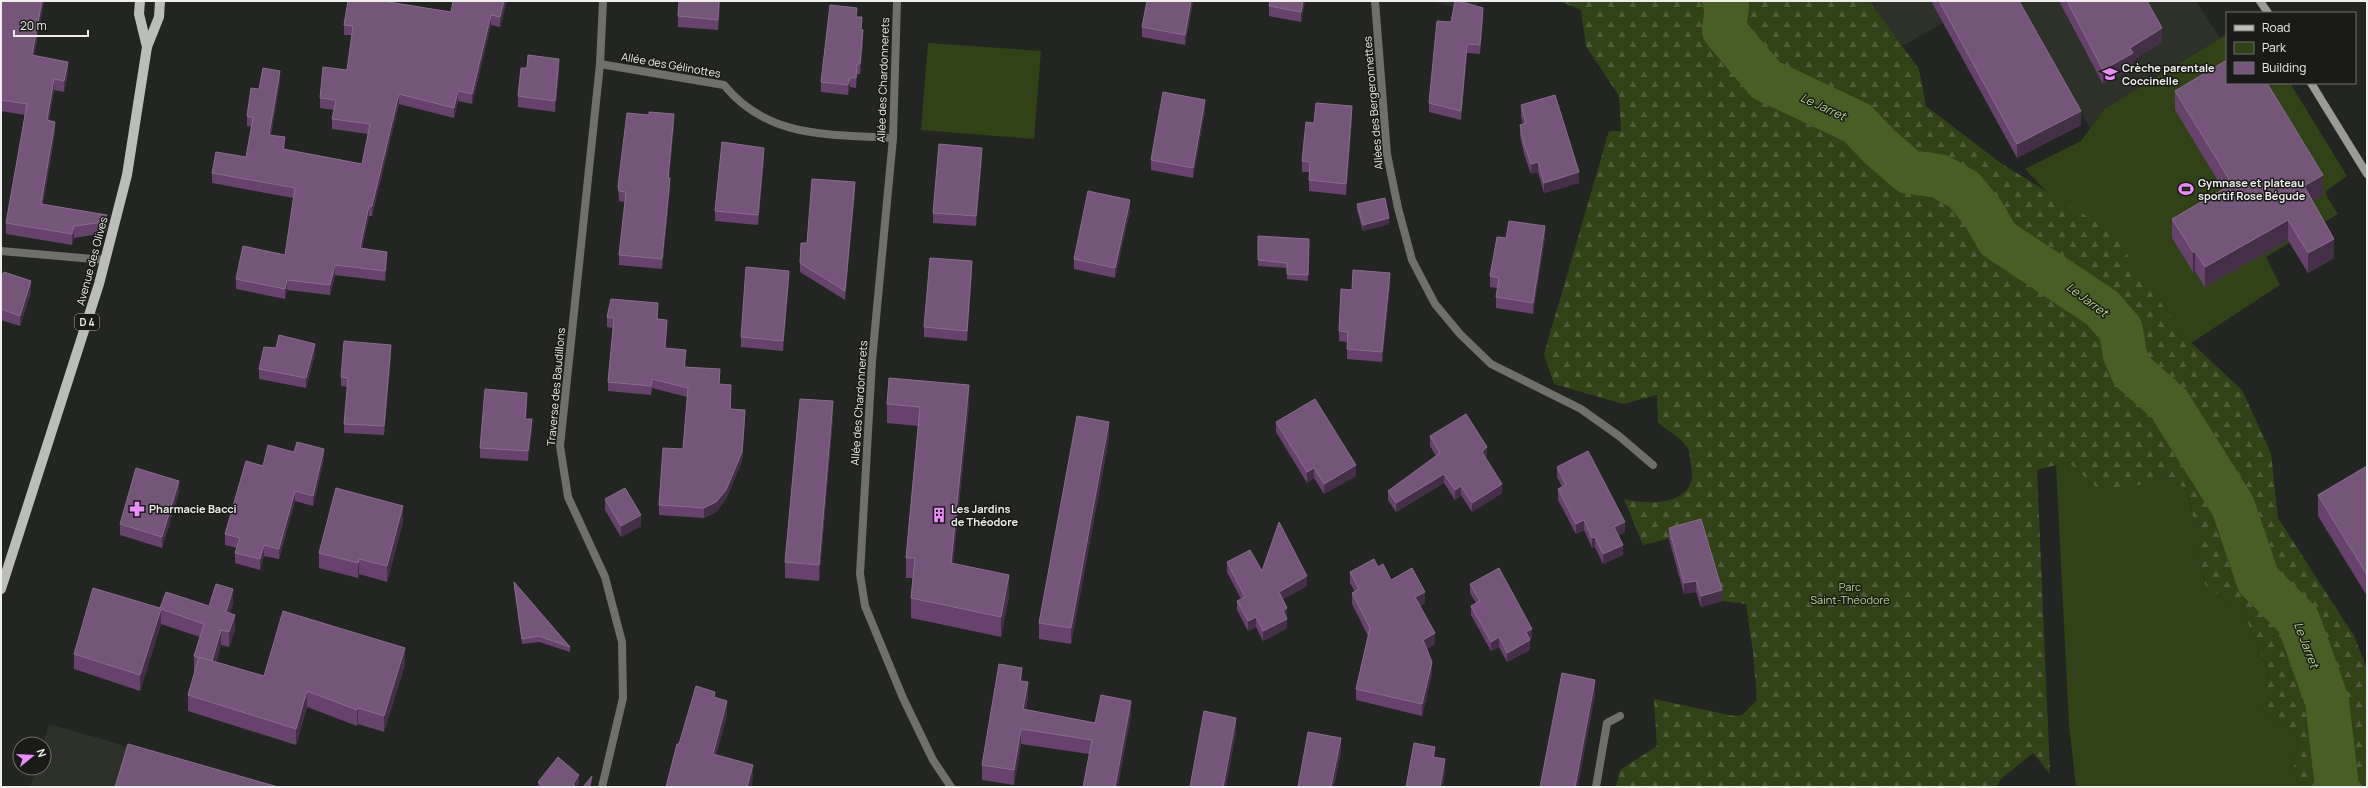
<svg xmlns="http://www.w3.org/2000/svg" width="2368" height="788" font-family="Manrope,sans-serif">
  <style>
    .built { fill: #2d3129 }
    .green { fill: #314217 }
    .forest { fill: url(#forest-firs) }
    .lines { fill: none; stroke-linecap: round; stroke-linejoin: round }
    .river { stroke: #475e24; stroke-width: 44 }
    .street { stroke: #6f706e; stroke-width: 8 }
    .secondary { stroke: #9a9b98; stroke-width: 8 }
    .primary { stroke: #bbbdb9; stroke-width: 10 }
    .wall { fill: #66426c }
    .shaded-wall { fill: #452f48 }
    .building { fill: #75557a; stroke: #886d8c }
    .labels { text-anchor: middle; stroke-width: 3; stroke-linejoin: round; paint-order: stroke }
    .shield { fill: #1a1b18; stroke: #aeafad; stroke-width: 1 }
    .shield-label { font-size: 10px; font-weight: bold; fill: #eeefed }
    .street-label { font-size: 11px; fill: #eeefed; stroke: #1a1b18 }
    .poi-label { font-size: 11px; font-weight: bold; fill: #eeefed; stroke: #1a1b18; text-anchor: start }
    .park-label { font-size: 11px; fill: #b8dc87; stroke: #1a1b18 }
    .water-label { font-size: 12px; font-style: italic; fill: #b4d884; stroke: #1a1b18 }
  </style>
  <defs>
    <pattern id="forest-firs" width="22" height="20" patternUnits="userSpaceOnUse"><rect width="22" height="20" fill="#314217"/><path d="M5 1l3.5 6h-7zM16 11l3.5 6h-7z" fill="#4f5e39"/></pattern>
  </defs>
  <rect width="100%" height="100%" fill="#232522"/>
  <!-- built -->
  <g class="built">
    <path d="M1428 1H1483L1467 10Z"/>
    <path d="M1841 1H1982L1879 59Z"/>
    <path d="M2012 1H2196L2220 38 2104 109 2090 128 2019 5Z"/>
    <path d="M49 724 269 787H30L36 768H44L43 744Z"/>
  </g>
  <!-- green -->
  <g class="green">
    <path d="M2227 34V83H2290L2347 176 2326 191 2327 197 2338 214 2266 257 2280 285 2191 343 2025 169 2081 141 2104 109Z"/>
    <path d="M928 43 1041 51 1034 139 921 130Z"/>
    <path d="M2068 462 2098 489 2162 474 2188 490 2205 585 2244 614 2269 672 2260 707 2298 740 2293 773 2300 787H2076L2069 725 2056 465Z"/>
  </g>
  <!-- forest -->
  <path class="forest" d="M1559 1H1869L1919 69 1926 106 2002 164 2111 231 2183 335 2242 390 2271 453 2278 518 2354 636 2367 669V787H2300L2293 773 2298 740 2260 707 2269 672 2244 614 2205 585 2188 490 2162 474 2148 484 2098 489 2068 462 2037 470 2050 774 2033 753 2001 779 1996 787H1616L1620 770 1657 746 1654 699 1734 716 1742 715 1757 700 1753 652 1746 604 1722 601 1701 530 1643 545 1624 499C1650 506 1700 505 1691 465 1690 460 1690 451 1687 447 1681 438 1667 430 1658 423L1657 395 1623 404 1554 384 1544 354 1609 131H1621L1619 96 1586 46 1581 10Z"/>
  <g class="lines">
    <!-- river -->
    <path class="river" d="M1724 1 1727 6 1724 30 1766 80 1857 123 1880 147 1909 172 1939 176 1964 190 1983 213 1998 239 2102 308 2121 330 2125 355 2132 371 2169 404 2233 506 2258 580 2298 620 2327 701 2337 787"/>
    <!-- street -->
    <g class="street">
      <path d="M897 1 893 138 872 361 860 574 865 606 903 698 933 760 951 787"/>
      <path d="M1375 1 1387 154 1398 208 1412 260 1435 304 1460 334 1491 364 1581 409 1619 436 1653 465"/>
      <path d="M600 64 724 85C768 139 829 134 893 138"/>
      <path d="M1 251 105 260"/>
      <path d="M602 787 623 698 622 642 605 577 568 497 560 446 600 64 603 1"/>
      <path d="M1596 787 1607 723 1620 716"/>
    </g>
    <!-- secondary -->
    <g class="secondary">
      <path d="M2260 1 2268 13"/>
      <path d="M2311 83 2367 174"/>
    </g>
    <!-- primary -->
    <g class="primary">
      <path d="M140 1 139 14 147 47"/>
      <path d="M1 589 99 284 127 175 147 47 159 17 160 1"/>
    </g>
  </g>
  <!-- wall -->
  <g class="wall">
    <path d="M1 1H44L34 56 68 73 64 92 54 90 49 120 55 133 43 204 107 215V227L105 233 74 238 72 245 6 234V223L25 115 1 111Z"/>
    <path d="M348 1H389V2L451 12 507 1 500 27 491 25 472 104 458 101 454 118 399 104 372 216H369L362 248 387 262 385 281 335 275 330 295 287 290 285 299 236 289V279L285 255 293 198 212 183V173L246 157 252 127 247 126V116L259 89 280 81 271 135 285 147V149L362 164 368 134 332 129V119L334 110 320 108V98L347 70 352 35H344V25Z"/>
    <path d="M720 1 718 30 678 27V16Z"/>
    <path d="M1193 1 1185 45 1142 37V27Z"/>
    <path d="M1305 1 1301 22 1269 16V6Z"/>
    <path d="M1931 1H2019L2081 125 2017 158Z"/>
    <path d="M2059 1H2147L2162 42 2133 60V67L2103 84Z"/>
    <path d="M857 17 861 30 863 41 860 74H857L856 88 850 87 848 95 821 92V82Z"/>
    <path d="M1483 17 1480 54 1467 53 1461 120 1429 112V103L1451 22Z"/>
    <path d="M527 68 559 70 555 112 518 107V96Z"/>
    <path d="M2175 91 2323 195 2312 201 2334 258 2308 273 2288 240 2205 287 2195 271 2193 272 2172 238V219L2223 189 2175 110Z"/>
    <path d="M1521 105 1579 183 1544 193 1538 172 1531 174 1524 154 1520 136V125L1523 124 1521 116Z"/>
    <path d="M1205 110 1193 178 1151 170V160Z"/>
    <path d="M1352 117 1346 195 1309 191V172H1302V161L1314 123Z"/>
    <path d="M674 124 669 178 670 188 662 269 619 265V255L625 202 619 201 618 186Z"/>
    <path d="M764 158 758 225 715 221V211Z"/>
    <path d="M982 158 976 226 933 223V213Z"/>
    <path d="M855 191 845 300 800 272V263L807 243Z"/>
    <path d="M1357 204 1389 224 1363 231 1357 210Z"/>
    <path d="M1130 210 1115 278 1074 269V259Z"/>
    <path d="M1258 236 1309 239 1308 281 1287 279V268L1258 266Z"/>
    <path d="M1545 237 1533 314 1496 308V297L1498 288 1490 287V276L1506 238Z"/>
    <path d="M972 271 967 341 924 337V327Z"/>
    <path d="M1 275 31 292 20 326 1 320Z"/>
    <path d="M789 281 783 351 741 347V337Z"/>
    <path d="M1390 284 1382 362 1347 359V342L1339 341V331L1352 290Z"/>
    <path d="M658 313V319L667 329 665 349 686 360 685 367 720 379 719 384 731 395V409L745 420 742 461 726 499 716 512 704 518 659 515V505L683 449 687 397 652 388 651 395 608 391V382L613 328 607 327V317Z"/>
    <path d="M315 354 306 388 259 379V369Z"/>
    <path d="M391 355 384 435 344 433V424L348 387 341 386V377Z"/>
    <path d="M527 403 526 419 532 430 528 461 480 458V448Z"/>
    <path d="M887 404 969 405 953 563 1009 595 1001 637 911 618V598L913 578H906V558L918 426 887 423Z"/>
    <path d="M833 417 819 581 785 578V562Z"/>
    <path d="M1276 422 1356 476 1324 494 1314 478 1307 483 1276 432Z"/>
    <path d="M1430 436 1487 456 1485 458 1502 493 1472 512 1461 495 1455 500 1444 483 1396 512 1388 500V491L1436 456 1430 446Z"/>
    <path d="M1109 438 1071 644 1039 639V623Z"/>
    <path d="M294 452 324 459 313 506 295 501 279 559 264 556 260 570 235 563V553L237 548 225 545V534L263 466Z"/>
    <path d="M2367 466V596L2318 516V495Z"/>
    <path d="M1557 467 1625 532 1618 535 1623 555 1603 564 1595 547 1592 548 1584 530 1576 534 1558 500V489L1562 487 1557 477Z"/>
    <path d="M179 492 162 548 120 535V524Z"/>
    <path d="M605 499 641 526 621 537 605 510Z"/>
    <path d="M403 522 387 582 359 574 358 578 319 568V553Z"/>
    <path d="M1669 528 1722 601 1701 607 1696 592 1684 594 1669 539Z"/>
    <path d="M1227 562 1262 571 1307 586 1283 599 1287 618V628L1263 641 1256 627 1248 631 1237 610V601L1241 599 1227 572Z"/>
    <path d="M1378 567 1391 580 1425 603 1420 606 1435 644 1427 649 1432 673 1422 716 1356 700V689L1368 636 1352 604V593L1355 592 1350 583V572Z"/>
    <path d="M514 582 570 647V652L539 642 522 644 514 588Z"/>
    <path d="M1470 584 1532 638 1530 639V650L1507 662 1499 647 1491 651 1471 615V606L1476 603 1470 593Z"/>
    <path d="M233 604 230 613 235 630 229 647 221 645 216 662 264 676 405 664 384 732 358 724 357 726 307 707 296 745 188 711V695L195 672H194V656L200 637 161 624 140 691 74 669V654L160 608 209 606Z"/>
    <path d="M1022 681 1028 697 1026 710 1095 723 1131 716 1089 754 1021 744 1014 785 982 780V765Z"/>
    <path d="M538 782 579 783 576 787H538Z"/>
  </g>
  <!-- shaded-wall -->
  <g class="shaded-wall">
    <path d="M42 1H44L32 66V55Z"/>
    <path d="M504 1H507L500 27V17Z"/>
    <path d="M719 1H720L718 30V20Z"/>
    <path d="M1191 1H1193L1185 45V35Z"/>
    <path d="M1303 1H1305L1301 22V12Z"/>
    <path d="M1483 8V17L1480 54V45Z"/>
    <path d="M491 15V25L472 104V94Z"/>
    <path d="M2162 28V42L2133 60V67L2103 84V70L2130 48Z"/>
    <path d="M863 30V41L860 74V64Z"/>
    <path d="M1467 44V53L1461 120V111Z"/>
    <path d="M559 59V70L555 112V101Z"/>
    <path d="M68 62V73L64 92V81Z"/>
    <path d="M857 64V74L856 88V78Z"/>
    <path d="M280 71V81L269 145V135Z"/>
    <path d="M850 77V87L848 95V85Z"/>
    <path d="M54 79V90L47 131V120Z"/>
    <path d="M458 91V101L454 118V108Z"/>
    <path d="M399 94V104L372 216V206Z"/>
    <path d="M1205 100V110L1193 178V168Z"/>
    <path d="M1352 106V117L1346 195V184Z"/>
    <path d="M2081 111V125L2017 158V144Z"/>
    <path d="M674 114V124L668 188V178Z"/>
    <path d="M55 122V133L41 215V204Z"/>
    <path d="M285 137V147L283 159V149Z"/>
    <path d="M764 148V158L758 225V215Z"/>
    <path d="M982 148V158L976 226V216Z"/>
    <path d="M1538 162V172L1531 174V164Z"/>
    <path d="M1579 172V183L1544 193V183Z"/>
    <path d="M2323 175V195L2304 206V186Z"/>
    <path d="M670 178V188L662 269V259Z"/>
    <path d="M855 182V191L845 300V291Z"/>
    <path d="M1130 200V210L1115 278V268Z"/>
    <path d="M369 206V216L360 258V248Z"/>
    <path d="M107 215V227L105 233V222Z"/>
    <path d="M1389 218V224L1363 231V225Z"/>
    <path d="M2288 220V240L2205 287V267Z"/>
    <path d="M74 226V238L72 245V234Z"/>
    <path d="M1545 226V237L1533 314V303Z"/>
    <path d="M2334 239V258L2308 273V253Z"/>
    <path d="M387 252V262L385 281V271Z"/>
    <path d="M2193 252H2195V271L2193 272Z"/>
    <path d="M972 261V271L967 341V331Z"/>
    <path d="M335 265V275L330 295V285Z"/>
    <path d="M789 271V281L783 351V341Z"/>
    <path d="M1390 273V284L1382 362V352Z"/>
    <path d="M287 280V290L285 299V289Z"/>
    <path d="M31 281V292L20 326V316Z"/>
    <path d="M658 303V313L657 329V319Z"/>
    <path d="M667 320V329L665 358V348Z"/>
    <path d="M315 344V354L306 388V378Z"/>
    <path d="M391 345V355L384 435V426Z"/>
    <path d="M686 350V360L684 377V367Z"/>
    <path d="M969 385V405L951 583V563Z"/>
    <path d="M527 393V403L525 429V419Z"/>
    <path d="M833 401V417L819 581V565Z"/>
    <path d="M745 410 742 461 726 499 716 512 704 518V508Z"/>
    <path d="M532 419V430L528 461V451Z"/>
    <path d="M1109 422V438L1071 644V628Z"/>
    <path d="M1487 447V456L1482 461V452Z"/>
    <path d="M324 449V459L313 506V496Z"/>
    <path d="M1356 465V476L1324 494V484Z"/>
    <path d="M1314 468V478L1307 483V472Z"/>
    <path d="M1444 474V483L1396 512V503Z"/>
    <path d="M179 481V492L162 548V537Z"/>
    <path d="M1502 484V493L1472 512V503Z"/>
    <path d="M1461 486V495L1455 500V490Z"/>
    <path d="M295 491V501L279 559V549Z"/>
    <path d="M403 506V522L387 582V566Z"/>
    <path d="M641 515V526L621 537V526Z"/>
    <path d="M1584 520V530L1576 534V524Z"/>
    <path d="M1625 522V532L1614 537V527Z"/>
    <path d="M1595 537V547L1592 548V538Z"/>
    <path d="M264 545V556L260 570V559Z"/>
    <path d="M1623 545V555L1603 564V554Z"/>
    <path d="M359 559V574L358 578V563Z"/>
    <path d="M1009 575V595L1001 637V617Z"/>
    <path d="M1307 576V586L1279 601V592Z"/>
    <path d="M1696 581V592L1684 594V583Z"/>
    <path d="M233 589V604L226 627V612Z"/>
    <path d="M1722 590V601L1701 607V596Z"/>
    <path d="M1425 592V603L1415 608V597Z"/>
    <path d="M1287 608V618L1283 620V611Z"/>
    <path d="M161 609V624L140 691V675Z"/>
    <path d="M235 615V630L229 647V632Z"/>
    <path d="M1256 617V627L1248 631V621Z"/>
    <path d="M1287 619V628L1263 641V631Z"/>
    <path d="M1532 629V638L1526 641V632Z"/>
    <path d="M221 630V645L212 676V661Z"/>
    <path d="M1435 633V644L1423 651V640Z"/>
    <path d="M1499 637V647L1491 651V642Z"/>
    <path d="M1530 640V650L1507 662V653Z"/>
    <path d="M405 648V664L384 732V716Z"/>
    <path d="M1432 662V673L1422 716V704Z"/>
    <path d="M1022 668V682L1020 681Z"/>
    <path d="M1595 680V696L1578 787H1575Z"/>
    <path d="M1028 682V697L1023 724V709Z"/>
    <path d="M307 691V707L296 745V729Z"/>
    <path d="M727 701V716L713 768V754Z"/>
    <path d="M1131 701V716L1118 787H1115Z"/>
    <path d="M358 708V724L357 726V710Z"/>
    <path d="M1236 718V734L1226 787H1223Z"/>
    <path d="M1021 729V744L1014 785V770Z"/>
    <path d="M1341 738V754L1334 787H1331Z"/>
    <path d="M1435 747V762L1433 757Z"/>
    <path d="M1445 759V774L1443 787H1440Z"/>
    <path d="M753 765V780L751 787H747Z"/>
    <path d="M579 775V783L576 787 573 784Z"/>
    <path d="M592 776V783L591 787H589Z"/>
  </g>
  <!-- building -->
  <g class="building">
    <path d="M1 1H42L32 55 68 62 64 81 54 79 47 120 55 122 41 204 107 215 105 222 74 226 72 234 6 223 27 104 1 100Z"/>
    <path d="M348 1H388V2L451 12 453 1H504L500 17 491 15 472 94 458 91 454 108 399 94 372 206H369L360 248 387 252 385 271 335 265 330 285 287 280 285 289 236 279 243 246 285 255 295 188 212 173 216 152 246 157 253 118 247 116 251 88 259 89 263 68 280 71 269 135 285 137 283 149 362 164 370 124 332 119 336 100 320 98 323 67 347 70 353 26 344 25Z"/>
    <path d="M679 1H719L718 20 678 16Z"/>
    <path d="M1147 1H1191L1185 35 1142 27Z"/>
    <path d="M1270 1H1303L1301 12 1269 6Z"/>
    <path d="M1455 1H1458L1483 8 1480 45 1467 44 1461 111 1429 103 1437 21 1451 22Z"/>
    <path d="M1939 1H2019L2081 111 2017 144Z"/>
    <path d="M2067 1H2147L2162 28 2130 48 2133 53 2103 70Z"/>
    <path d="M830 5 857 8 856 17H862L861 30H863L860 64H857L856 78 850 77 848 85 821 82Z"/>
    <path d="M528 55 559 59 555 101 518 96 521 68H527Z"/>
    <path d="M2227 60V83H2267L2323 175 2304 186 2334 239 2308 253 2288 220 2205 267 2195 252H2193L2172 219 2232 184 2175 91Z"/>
    <path d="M1163 92 1205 100 1193 168 1151 160Z"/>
    <path d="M1555 95 1579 172 1544 183 1538 162 1531 164 1524 144 1520 125 1526 123 1521 105Z"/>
    <path d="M1316 103 1352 106 1346 184 1309 180 1310 162 1302 161 1306 122 1314 123Z"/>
    <path d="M649 112 674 114 668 178H670L662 259 619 255 626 192 619 191 618 186 627 113 649 115Z"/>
    <path d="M722 142 764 148 758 215 715 211Z"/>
    <path d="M939 144 982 148 976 216 933 213Z"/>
    <path d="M812 179 855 182 845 291 800 263 801 243H807Z"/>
    <path d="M1088 191 1130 200 1115 268 1074 259Z"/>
    <path d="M1385 198 1389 218 1363 225 1357 204Z"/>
    <path d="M1509 221 1545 226 1533 303 1496 297 1499 278 1490 276 1497 237 1506 238Z"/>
    <path d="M1258 236 1309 239 1308 275 1287 274V263L1258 260Z"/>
    <path d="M930 258 972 261 967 331 924 327Z"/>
    <path d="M746 267 789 271 783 341 741 337Z"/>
    <path d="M1353 270 1390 273 1382 352 1347 349 1348 332 1339 331 1341 289 1352 290Z"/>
    <path d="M4 272 31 281 20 316 1 309V275H2Z"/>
    <path d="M611 299 658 303 657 319 667 320 665 348 686 350 684 367 720 369 719 384 731 385 730 409 745 410 742 452 726 490 716 502 704 508 659 505 663 448 683 449 688 388 652 379 651 386 608 382 614 318 607 317Z"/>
    <path d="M279 335 315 344 306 378 259 369 264 347 276 348Z"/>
    <path d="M344 341 391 345 384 426 344 424 348 378 341 377Z"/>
    <path d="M889 378 969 385 951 563 1009 575 1001 617 911 598 915 558H906L920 407 887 404Z"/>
    <path d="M485 389 527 393 525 419H532L528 451 480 448Z"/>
    <path d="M800 399 833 401 819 565 785 562Z"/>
    <path d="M1315 399 1356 465 1324 484 1314 468 1307 472 1276 422Z"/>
    <path d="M1466 414 1487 447 1482 452 1502 484 1472 503 1461 486 1455 490 1444 474 1396 503 1388 491 1440 453 1430 436Z"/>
    <path d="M1077 416 1109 422 1071 628 1039 623Z"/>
    <path d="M297 442 324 449 313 496 295 491 279 549 264 545 260 559 235 553 240 538 225 534 246 461 263 466 268 445 294 452Z"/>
    <path d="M1588 451 1625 522 1614 527 1623 545 1603 554 1595 537 1592 538 1584 520 1576 524 1558 489 1566 485 1557 467Z"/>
    <path d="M2367 466V575L2318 495Z"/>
    <path d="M136 468 179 481 162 537 120 524Z"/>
    <path d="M336 488 403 506 387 566 359 559 358 563 319 553Z"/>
    <path d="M625 488 641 515 621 526 605 499Z"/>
    <path d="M1701 519 1722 590 1701 596 1696 581 1684 583 1669 528Z"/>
    <path d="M1279 522 1307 576 1279 592 1287 608 1283 611 1287 619 1263 631 1256 617 1248 621 1237 601 1245 597 1227 562 1250 550 1262 571Z"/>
    <path d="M1374 559 1378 567 1383 564 1391 580 1412 568 1425 592 1415 597 1435 633 1423 640 1432 662 1422 704 1356 689 1370 628 1352 593 1359 589 1350 572Z"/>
    <path d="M1499 568 1532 629 1526 632 1530 640 1507 653 1499 637 1491 642 1471 606 1480 601 1470 584Z"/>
    <path d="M514 582 570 647 539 636 522 639Z"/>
    <path d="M216 584 233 589 226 612 235 615 229 632 221 630 212 661 199 657V658L194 656 204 624 161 609 140 675 74 654 93 588 160 608 166 592 209 606Z"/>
    <path d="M283 611 405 648 384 716 358 708 357 710 307 691 296 729 188 695 199 657 264 676Z"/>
    <path d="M999 664 1022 668 1020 681 1028 682 1023 709 1095 723 1101 695 1131 701 1115 787H1083L1092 740 1021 729 1014 770 982 765Z"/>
    <path d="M1562 673 1595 680 1575 787H1540Z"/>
    <path d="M696 686 715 692 714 697 727 701 713 754 753 765 747 787H666L677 744H679Z"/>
    <path d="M1204 711 1236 718 1223 787H1190Z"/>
    <path d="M1308 732 1341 738 1331 787H1298Z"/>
    <path d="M1414 743 1435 747 1433 757 1445 759 1440 787H1406Z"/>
    <path d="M128 744 278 787H115Z"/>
    <path d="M558 757 579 775 573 784 576 787H544L538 782Z"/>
    <path d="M592 776 589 787H583Z"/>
  </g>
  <!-- icons -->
  <defs>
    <g id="school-bare" transform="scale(1.2)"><path d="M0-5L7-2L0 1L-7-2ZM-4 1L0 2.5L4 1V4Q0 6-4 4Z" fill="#ec8cfb" stroke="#1a1b18" stroke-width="2.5" paint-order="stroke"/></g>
    <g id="stadium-bare" transform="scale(1.2)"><path d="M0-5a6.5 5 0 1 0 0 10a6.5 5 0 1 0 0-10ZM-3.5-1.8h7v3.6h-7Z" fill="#ec8cfb" stroke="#1a1b18" stroke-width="2.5" paint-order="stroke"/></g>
    <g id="pharmacy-bare" transform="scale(1.2)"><path d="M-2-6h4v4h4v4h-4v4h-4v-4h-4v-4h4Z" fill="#ec8cfb" stroke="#1a1b18" stroke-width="2.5" paint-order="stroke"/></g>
    <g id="building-bare" transform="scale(1.2)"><path d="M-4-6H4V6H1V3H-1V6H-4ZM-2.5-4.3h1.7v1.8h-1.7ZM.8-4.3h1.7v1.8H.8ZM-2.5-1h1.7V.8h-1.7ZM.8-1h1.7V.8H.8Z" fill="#ec8cfb" stroke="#1a1b18" stroke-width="2.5" paint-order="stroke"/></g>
  </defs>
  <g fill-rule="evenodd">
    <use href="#school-bare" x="2110" y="74"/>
    <use href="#stadium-bare" x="2186" y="189"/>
    <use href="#pharmacy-bare" x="137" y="509"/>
    <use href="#building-bare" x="939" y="515"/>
  </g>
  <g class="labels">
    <!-- shield labels -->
    <rect class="shield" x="75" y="314" width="24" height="16" rx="3"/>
    <g class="shield-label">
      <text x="87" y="326">D 4</text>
    </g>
    <!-- street labels -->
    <g class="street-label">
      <text transform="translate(671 65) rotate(10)" y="4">Allée des Gélinottes</text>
      <text transform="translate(883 80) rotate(-88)" y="4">Allée des Chardonnerets</text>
      <text transform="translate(1373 103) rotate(-95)" y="4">Allées des Bergeronnettes</text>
      <text transform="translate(92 261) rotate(-75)" y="4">Avenue des Olives</text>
      <text transform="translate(556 387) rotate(-85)" y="4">Traverse des Baudillons</text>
      <text transform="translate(859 403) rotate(-86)" y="4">Allée des Chardonnerets</text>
    </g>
    <!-- poi labels -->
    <g class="poi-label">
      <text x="2122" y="72">Crèche parentale<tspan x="2122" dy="13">Coccinelle</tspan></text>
      <text x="2198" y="187">Gymnase et plateau<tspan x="2198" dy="13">sportif Rose Bégude</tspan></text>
      <text x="149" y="513">Pharmacie Bacci</text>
      <text x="951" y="513">Les Jardins<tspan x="951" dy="13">de Théodore</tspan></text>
    </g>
    <!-- park labels -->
    <g class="park-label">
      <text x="1850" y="591">Parc<tspan x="1850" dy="13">Saint-Théodore</tspan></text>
    </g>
    <!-- water labels -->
    <g class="water-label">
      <text transform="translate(1823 107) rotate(25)" y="4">Le Jarret</text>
      <text transform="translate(2087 300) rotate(37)" y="4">Le Jarret</text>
      <text transform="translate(2306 645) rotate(69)" y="4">Le Jarret</text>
    </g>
  </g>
  <!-- border -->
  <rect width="2368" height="788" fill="none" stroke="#eeefed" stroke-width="4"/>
  <!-- legend -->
  <rect x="2226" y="12" width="130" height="72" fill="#1a1b18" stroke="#6f706d"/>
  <rect x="2234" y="25" width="20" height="6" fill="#bbbdb9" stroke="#6f706d"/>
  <text x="2262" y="32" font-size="12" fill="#eeefed">Road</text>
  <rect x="2234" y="42" width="20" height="12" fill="#314217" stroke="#6f706d"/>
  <text x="2262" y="52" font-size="12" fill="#eeefed">Park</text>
  <rect x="2234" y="62" width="20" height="12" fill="#75557a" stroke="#6f706d"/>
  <text x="2262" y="72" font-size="12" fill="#eeefed">Building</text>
  <!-- north arrow -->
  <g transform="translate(32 756) rotate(72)"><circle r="19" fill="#1a1b18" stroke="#6f706d"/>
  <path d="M0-3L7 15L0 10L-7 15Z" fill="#ec8cfb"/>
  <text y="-6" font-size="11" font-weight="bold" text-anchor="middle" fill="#eeefed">N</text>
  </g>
  <!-- scale -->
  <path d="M14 30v6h74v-6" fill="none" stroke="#eeefed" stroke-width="2"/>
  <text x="20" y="30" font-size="12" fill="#eeefed" stroke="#1a1b18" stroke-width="3" paint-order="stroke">20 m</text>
</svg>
